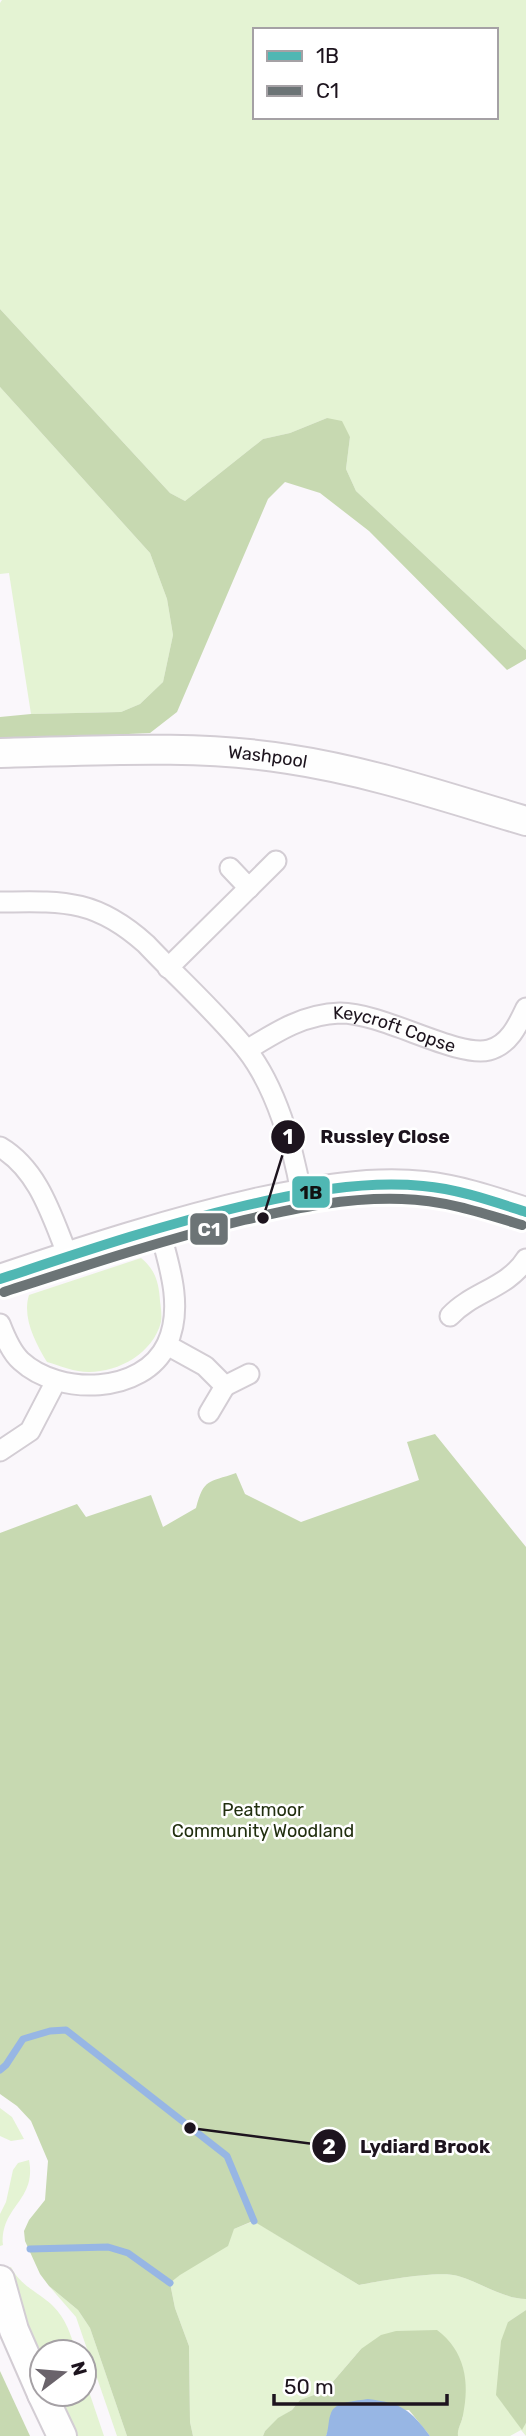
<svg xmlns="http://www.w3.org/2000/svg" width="526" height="2436" font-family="Rubik,sans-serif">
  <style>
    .green { fill: #e4f3d3; fill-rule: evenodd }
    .forest { fill: #c7d9b1 }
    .water { fill: #97b6e4 }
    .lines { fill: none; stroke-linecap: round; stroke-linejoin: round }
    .stream { stroke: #97b6e4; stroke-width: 7 }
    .street-casing { stroke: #d3cdd4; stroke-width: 23 }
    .secondary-casing { stroke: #d3cdd4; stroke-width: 32 }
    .street { stroke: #fefefe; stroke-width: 19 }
    .secondary { stroke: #fefefe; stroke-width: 28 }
    .bus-1-casing { stroke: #fff; stroke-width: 16 }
    .bus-2-casing { stroke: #fff; stroke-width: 16 }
    .bus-1 { stroke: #50b7b3; stroke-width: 10 }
    .bus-2 { stroke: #6c7476; stroke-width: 10 }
    .labels { text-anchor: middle; stroke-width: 5; stroke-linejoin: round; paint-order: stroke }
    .street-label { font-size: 18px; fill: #1d141e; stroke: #fff }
    .park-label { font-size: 18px; fill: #212f0f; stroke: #fff }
    .leader { fill: none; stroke: #1d141e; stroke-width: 2.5 }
    .callout-dot { fill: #1d141e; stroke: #fff; stroke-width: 2.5 }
    .mark-label { font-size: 21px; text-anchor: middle; font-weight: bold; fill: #fff }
    .callout-label { font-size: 19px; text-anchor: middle; font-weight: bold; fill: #1d141e; stroke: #fff; stroke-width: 5; stroke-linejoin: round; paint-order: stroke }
    .line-badge { stroke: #fff; stroke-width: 2.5 }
    .badge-label { font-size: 19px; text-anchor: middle; font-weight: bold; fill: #fff }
    .pale-badge-label { font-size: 19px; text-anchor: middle; font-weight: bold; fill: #111 }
  </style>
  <rect width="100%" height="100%" fill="#faf7fb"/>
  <!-- green -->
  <g class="green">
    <path d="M2 0H526V650L356 491 346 469 350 437 327 418 290 433 263 439 185 501 170 493 0 309V3ZM255 30H496V117H255Z"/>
    <path d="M0 387 150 553 167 599 173 635 163 682 140 704 121 712 31 714 9 573 0 574Z"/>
    <path d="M141 1258C155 1269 159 1283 160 1301 161 1308 162 1316 161 1322 153 1353 119 1372 89 1372 74 1372 61 1366 47 1362 35 1342 22 1317 29 1295Z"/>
    <path d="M0 2108 12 2117 24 2139 11 2141 0 2136Z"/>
    <path d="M29 2160C37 2201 0 2206 3 2245L0 2246V2214L6 2202 13 2170 18 2163Z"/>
    <path d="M254 2221 359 2285C380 2281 440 2270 458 2276 482 2283 501 2298 526 2299V2310L508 2322 522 2429 526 2423V2436L521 2430 510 2436H458L457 2432 463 2417 361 2349 325 2391 300 2400 292 2410 278 2419 265 2431 263 2436H193L190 2422 189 2346 175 2308 170 2283 234 2229Z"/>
    <path d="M11 2267C21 2287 39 2292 53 2306 66 2319 71 2335 76 2352H42V2361L5 2269Z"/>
    <path d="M49 2286 78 2310 90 2328 127 2436H117L76 2317Z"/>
    <path d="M84 2377 104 2436H77L58 2394H84Z"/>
  </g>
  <!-- forest -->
  <g class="forest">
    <path d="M0 309 170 493 185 501 263 439 290 433 327 418 342 421 350 437 346 469 356 491 526 650V659L507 670 369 531 320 493 285 482 268 499 177 712 150 733 0 740V717L31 714 121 712 140 704 163 682 173 635 167 599 150 553 0 387Z"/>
    <path d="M435 1434 526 1547V2299C501 2298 482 2283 458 2276 440 2270 380 2281 359 2285L253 2221 234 2229 228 2246 180 2275 170 2283 175 2308 189 2346 190 2422 193 2436H127L90 2328 78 2310 49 2286 40 2274 25 2241 24 2231 29 2220 45 2200 48 2161 31 2121 17 2106 0 2094V1533L77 1504 86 1517 151 1495 163 1527 196 1508C204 1478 208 1483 236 1473L245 1494 301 1522 419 1480 407 1442Z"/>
    <path d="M526 2310V2423L522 2430 496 2395 501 2341 508 2322Z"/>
    <path d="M437 2330C465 2351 470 2382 463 2415 462 2423 457 2428 458 2436H430L409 2410 331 2413 330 2426 326 2436H263L265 2431 278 2418 292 2410 300 2400 325 2391 361 2349 381 2335 396 2331Z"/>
    <path d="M0 2371 30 2436H0Z"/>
  </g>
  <!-- water -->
  <path class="water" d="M368 2399C401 2403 410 2409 430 2436H326C329 2428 328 2420 331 2413 335 2401 357 2401 368 2399Z"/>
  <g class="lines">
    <!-- stream -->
    <g class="stream">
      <path d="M0 2070 6 2065 23 2039 50 2031 66 2030 227 2156 254 2221"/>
      <path d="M30 2249 108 2247 128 2253 170 2283"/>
    </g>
    <!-- street casing -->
    <g class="street-casing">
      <g id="street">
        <path d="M230 868 249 888"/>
        <path d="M0 902C64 901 96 899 146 944 178 978 217 1013 246 1049 276 1087 293 1147 301 1193"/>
        <path d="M168 968 276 861"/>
        <path id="s1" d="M247 1050C276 1032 304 1014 340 1013 384 1013 456 1058 489 1050 509 1045 518 1025 526 1008"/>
        <path d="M0 1147C39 1170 52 1217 68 1256"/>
        <path d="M450 1316C472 1292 508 1288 526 1259"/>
        <path d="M0 1324C5 1337 11 1352 21 1361 59 1396 143 1395 167 1344 184 1308 169 1264 159 1228"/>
        <path d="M167 1345 205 1366 225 1386 249 1374"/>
        <path d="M209 1413 225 1386"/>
        <path d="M0 1451 30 1431 56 1381"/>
      </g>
    </g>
    <!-- secondary casing -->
    <g class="secondary-casing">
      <g id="secondary">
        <path id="s2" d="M0 753C93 751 196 744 288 759 369 771 448 798 526 821"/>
        <path d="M0 1279C86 1250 172 1222 260 1202 313 1191 369 1180 424 1186 460 1190 492 1201 526 1212"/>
        <path d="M0 2280 14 2330 42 2394"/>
        <path d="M42 2394 62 2436"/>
      </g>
    </g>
    <!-- street -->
    <use href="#street" class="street"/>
    <!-- secondary -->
    <use href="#secondary" class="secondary"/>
    <!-- bus-1 casing -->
    <g class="bus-1-casing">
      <path id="bus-1" d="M0 1279C79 1253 158 1226 239 1207 299 1193 361 1180 423 1186 458 1189 492 1201 526 1212"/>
    </g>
    <!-- bus-2 casing -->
    <g class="bus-2-casing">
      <path id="bus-2" d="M4 1292C84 1266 163 1240 244 1220 296 1208 349 1197 402 1199 444 1200 483 1213 522 1225"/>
    </g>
    <!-- bus-1 -->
    <use href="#bus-1" class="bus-1"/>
    <!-- bus-2 -->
    <use href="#bus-2" class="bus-2"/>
  </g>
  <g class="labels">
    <!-- street labels -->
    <g class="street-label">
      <text dy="6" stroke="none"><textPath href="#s2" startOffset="268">Washpool</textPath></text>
      <text dy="6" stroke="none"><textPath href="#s1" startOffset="158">Keycroft Copse</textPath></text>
    </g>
    <!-- park labels -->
    <g class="park-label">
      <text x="263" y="1816">Peatmoor<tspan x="263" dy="21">Community Woodland</tspan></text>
    </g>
  </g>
  <!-- callouts -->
  <path class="leader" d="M263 1218L288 1137M190 2128L329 2146"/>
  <g class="callout-dot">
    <circle cx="263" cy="1218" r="7"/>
    <circle cx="190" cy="2128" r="7"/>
    <circle cx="288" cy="1137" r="18"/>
    <circle cx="329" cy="2146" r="18"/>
  </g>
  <g class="mark-label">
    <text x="288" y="1144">1</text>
    <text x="329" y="2154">2</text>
  </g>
  <g class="callout-label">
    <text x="385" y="1143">Russley Close</text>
    <text x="425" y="2153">Lydiard Brook</text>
  </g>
  <g class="line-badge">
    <rect x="291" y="1175" width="40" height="34" rx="7" fill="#50b7b3"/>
    <rect x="189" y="1212" width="40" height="34" rx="7" fill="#6c7476"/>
  </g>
  <g class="badge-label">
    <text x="209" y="1236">C1</text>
  </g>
  <g class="pale-badge-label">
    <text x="311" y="1199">1B</text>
  </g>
  <!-- legend -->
  <rect x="253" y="28" width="245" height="91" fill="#ffffff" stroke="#a5a1a5" stroke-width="2"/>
  <rect x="267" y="51" width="35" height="10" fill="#50b7b3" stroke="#a5a1a5" stroke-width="2"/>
  <text x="316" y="63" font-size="21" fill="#1d141e">1B</text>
  <rect x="267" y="86" width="35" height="10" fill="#6c7476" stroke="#a5a1a5" stroke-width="2"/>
  <text x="316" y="98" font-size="21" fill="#1d141e">C1</text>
  <!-- north arrow -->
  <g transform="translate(63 2373) rotate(74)"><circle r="33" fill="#ffffff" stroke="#a5a1a5" stroke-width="2"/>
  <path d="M0-5L12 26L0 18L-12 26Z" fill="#6a636b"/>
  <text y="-10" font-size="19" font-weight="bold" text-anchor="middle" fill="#1d141e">N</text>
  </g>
  <!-- scale -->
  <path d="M274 2394v10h173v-10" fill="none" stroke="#1d141e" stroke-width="3.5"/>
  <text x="284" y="2394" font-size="21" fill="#1d141e" stroke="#ffffff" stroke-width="5" paint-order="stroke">50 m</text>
</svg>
